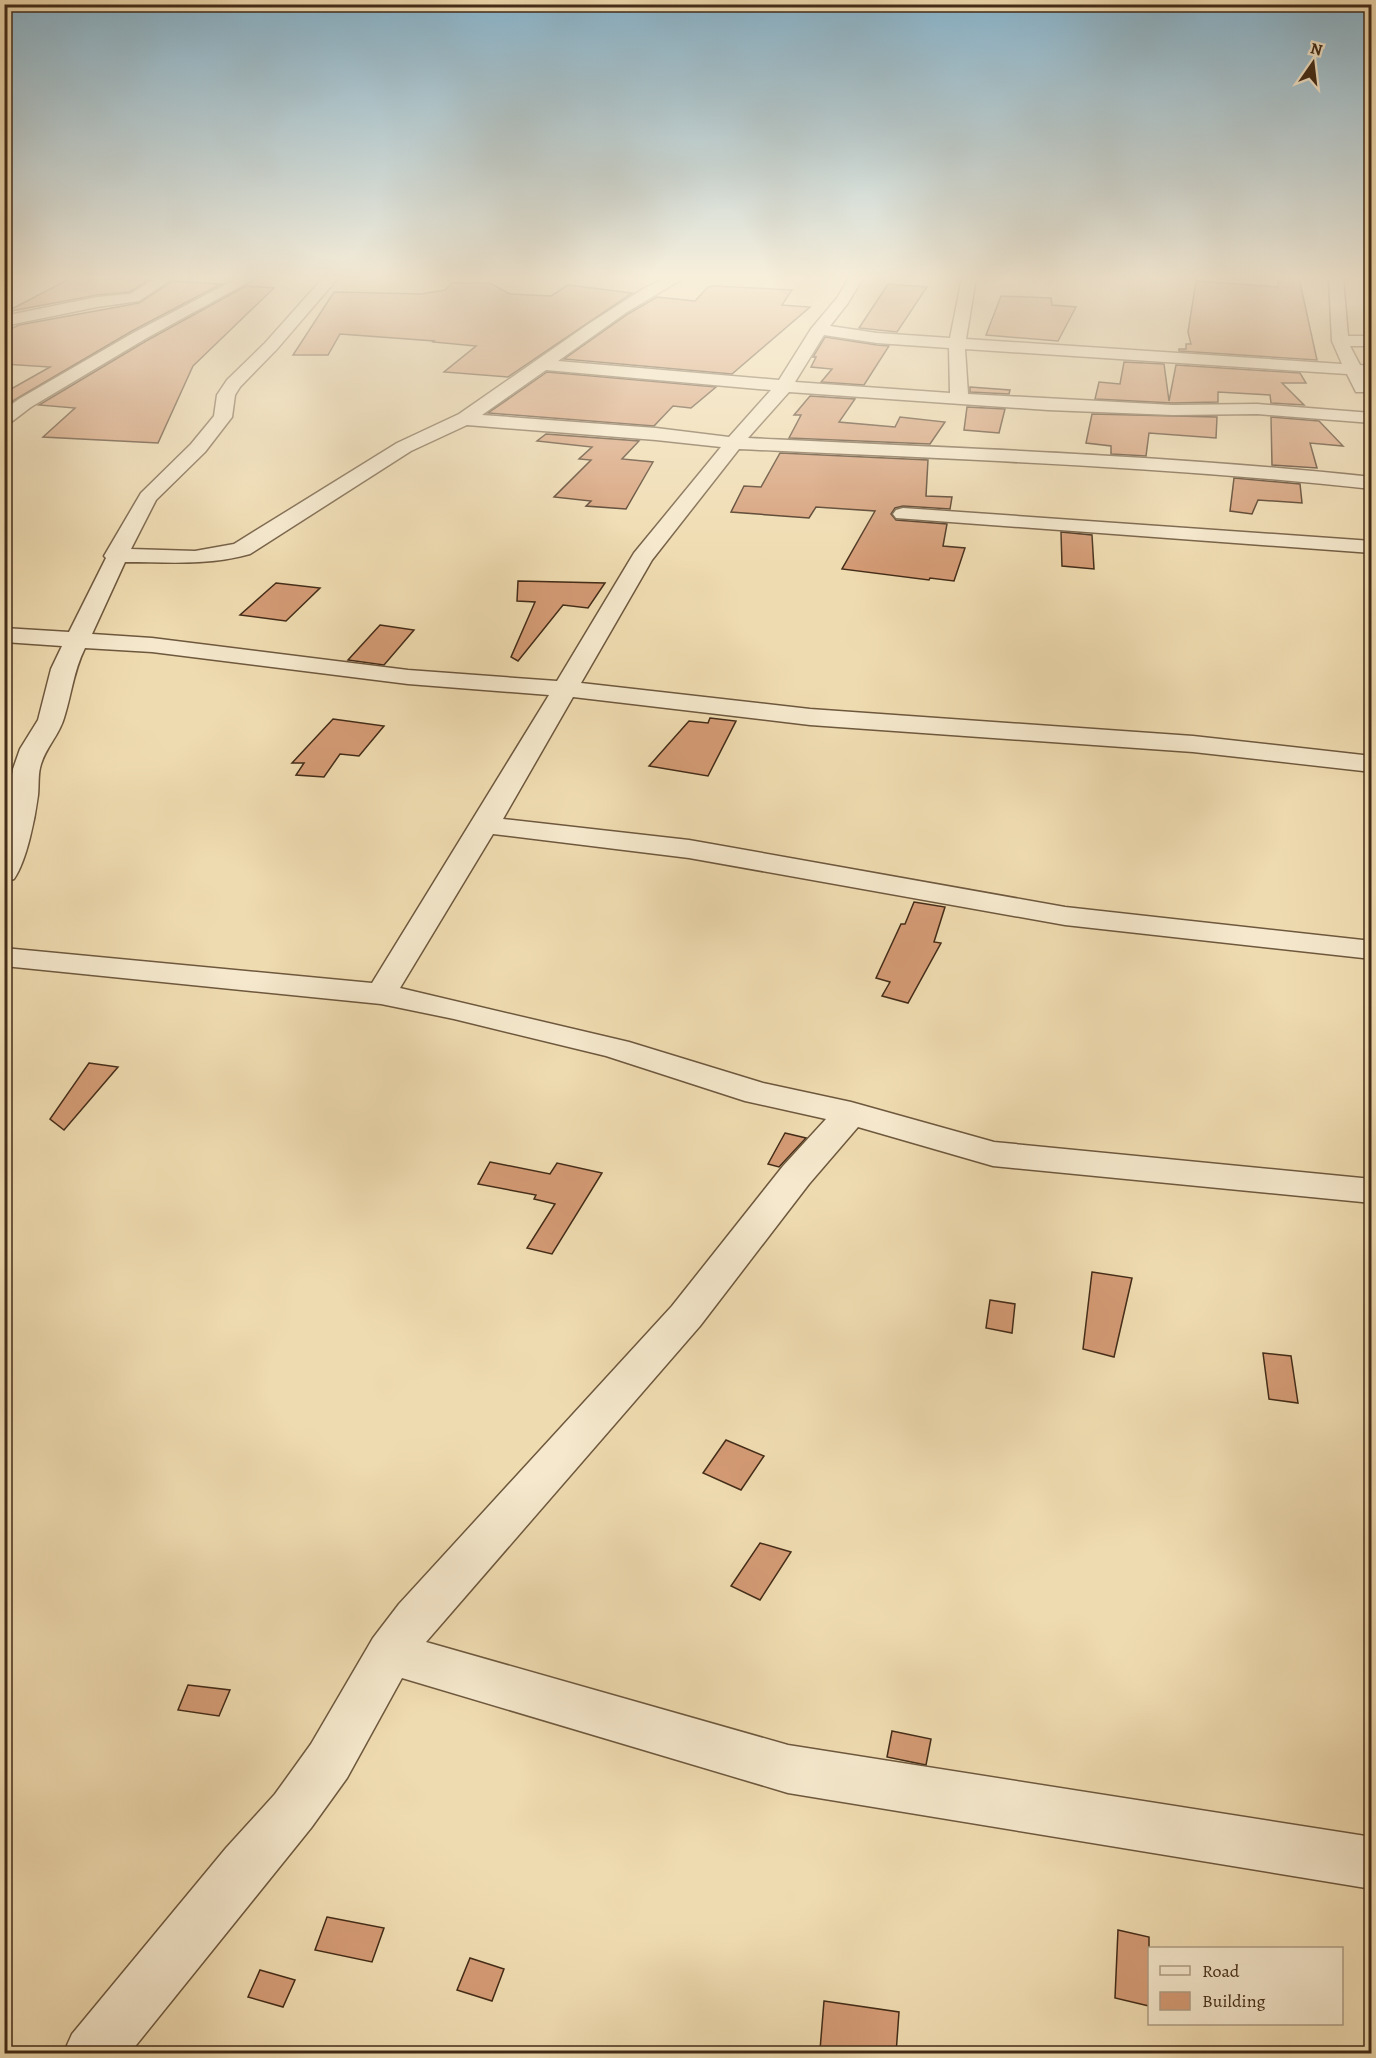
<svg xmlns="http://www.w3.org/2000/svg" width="1376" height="2058" font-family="Alegreya,serif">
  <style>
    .building { fill: #d49b75; stroke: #432c18; stroke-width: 1.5 }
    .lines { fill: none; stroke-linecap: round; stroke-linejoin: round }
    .minor-casing { stroke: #6e583e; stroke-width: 3 }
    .minor { fill: #f5e8cc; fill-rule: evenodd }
  </style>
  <rect width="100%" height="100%" fill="#efdbb0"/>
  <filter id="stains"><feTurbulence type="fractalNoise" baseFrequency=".00333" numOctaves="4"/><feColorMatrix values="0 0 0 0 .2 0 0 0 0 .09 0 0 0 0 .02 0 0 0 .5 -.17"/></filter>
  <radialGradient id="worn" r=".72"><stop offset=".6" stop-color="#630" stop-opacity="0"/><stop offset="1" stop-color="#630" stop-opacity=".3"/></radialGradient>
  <!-- building -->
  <g class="building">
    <path d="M71 278H83L149 280 129 292 97 295 6 312Z"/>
    <path d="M1278 278H1299L1317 360 1179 351V349H1186V344H1191L1188 332 1196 281 1278 287Z"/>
    <path d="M173 281 221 284 132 331 11 402 4 401V393L50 367 4 364V332L19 325 139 303Z"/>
    <path d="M452 283H490L510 294 551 296 568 285 632 293 508 377 444 372 476 346 433 342 434 341 340 334 328 355H293L334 292 421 294 445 290Z"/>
    <path d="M888 284 927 287 897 332 859 328Z"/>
    <path d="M246 286 274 288 193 366 158 443 43 437 75 408 39 405 146 341Z"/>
    <path d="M714 286 792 290 782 305 810 307 732 374 564 359 628 314 657 297 695 301 708 287Z"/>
    <path d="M1001 296 1051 298 1052 305 1076 307 1058 341 986 335Z"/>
    <path d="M825 337 877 345 889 346 864 385 821 382 832 369 811 367 816 357H813Z"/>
    <path d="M1124 362 1164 364 1169 401 1176 365 1300 373 1306 383H1282L1304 405 1271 403 1270 395 1218 392V402L1173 403 1095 399 1099 382 1120 384Z"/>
    <path d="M547 372 716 387 691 408 673 406 654 426 488 413Z"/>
    <path d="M970 387 1010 390 1009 394 970 392Z"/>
    <path d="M810 396 855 399 839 422 895 427 900 417 945 422 930 444 789 438 801 415H794Z"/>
    <path d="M967 407 1005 409 999 433 964 430Z"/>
    <path d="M1092 414 1217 417 1216 438 1149 433 1146 456 1111 454V446L1086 443Z"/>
    <path d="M1271 417 1319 421 1343 446 1310 443 1317 468 1272 465Z"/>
    <path d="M546 434 639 441 622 459 653 462 626 509 586 506 591 501 554 497 591 460 579 459 592 447 537 441Z"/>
    <path d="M780 453 928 460 926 496 952 497 950 509 903 506 895 508 891 514 896 520 947 524 943 546 965 548 954 581 930 578 929 580 842 569 875 511 816 507 809 518 731 512 744 486 761 487Z"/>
    <path d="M1234 478 1300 484 1302 503 1258 500 1252 514 1230 511Z"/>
    <path d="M1061 532 1092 535 1094 569 1062 566Z"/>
    <path d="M518 581 605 583 588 608 563 605 518 661 511 657 535 602 517 601Z"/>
    <path d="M276 583 320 588 286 621 240 615Z"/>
    <path d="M380 625 414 630 384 665 348 660Z"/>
    <path d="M710 718 736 721 708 776 649 766 689 721 708 723Z"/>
    <path d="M333 719 384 726 359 756 340 754 324 777 296 775 304 763H292Z"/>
    <path d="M914 902 945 907 934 942 941 943 908 1003 882 996 890 982 876 978 901 924H905Z"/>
    <path d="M89 1063 118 1067 64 1130 50 1119Z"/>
    <path d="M785 1133 806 1138 779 1167 768 1164Z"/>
    <path d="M490 1162 550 1174 557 1163 602 1173 552 1254 527 1248 555 1204 534 1199 536 1195 478 1184Z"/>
    <path d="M1092 1272 1132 1278 1114 1357 1083 1349Z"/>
    <path d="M990 1300 1015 1304 1012 1333 986 1328Z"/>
    <path d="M1263 1353 1291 1356 1298 1403 1269 1399Z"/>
    <path d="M726 1440 764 1456 741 1490 703 1473Z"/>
    <path d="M760 1543 791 1552 760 1600 731 1586Z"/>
    <path d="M188 1685 230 1690 219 1716 178 1710Z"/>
    <path d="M892 1731 931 1739 926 1765 887 1757Z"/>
    <path d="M327 1917 384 1928 372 1962 315 1950Z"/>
    <path d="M1118 1930 1149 1937V2006L1115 1998Z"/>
    <path d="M470 1958 504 1969 492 2001 457 1990Z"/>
    <path d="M260 1970 295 1980 283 2007 248 1997Z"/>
    <path d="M824 2001 899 2012 896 2054H843L820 2050Z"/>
  </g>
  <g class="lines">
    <!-- minor casing -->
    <g class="minor-casing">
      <g id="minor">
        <path d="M156 278H173L139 301 97 307 4 326V316L97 297 130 294Z"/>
        <path d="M238 278H256L145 339 31 407 10 423 4 424V410L19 399 133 333Z"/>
        <path d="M323 278H338L277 349 240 387 235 395 232 417 205 452 156 500 131 549 195 551 234 544 397 443 459 414 590 323 643 289 666 278H684L627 312 558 361 779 380 811 329 837 298 849 278H863L848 303 830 326 877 333 950 338 962 278H976L966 339 1342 364 1332 341 1329 278H1343L1348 336H1372V346H1350L1360 365 1372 366V376H1365L1371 388 1368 392H1356L1347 374 965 349 968 394 1173 405 1257 404 1372 413V423L1257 414 1173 415 1048 410 789 392 748 438C956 448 1164 455 1372 477V489C1161 466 950 459 739 449L652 560 581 683 810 709 1193 736 1372 756V772L1193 752 810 725 573 697 503 819 689 840 1065 907 1372 941V959L1065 925 689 858 493 834 400 988 629 1042 763 1083 851 1102 994 1142 1372 1179V1203L993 1166 858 1127 809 1184 700 1326 426 1642 788 1745 1372 1837V1889L788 1793 402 1678 347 1778 311 1828 129 2054H63L72 2034 226 1848 275 1794 311 1744 373 1638 399 1604 672 1306 783 1166 826 1119 745 1101 606 1056 454 1019 381 1004 4 966V948L372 983 549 695 408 684 152 652 85 648C73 672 72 693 64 718 59 736 44 749 40 768 38 776 39 786 38 795 35 818 27 860 14 879L4 882V823L13 769 20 749 38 720 51 669 62 646 4 642V628L69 632 106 558 104 556 141 493 191 444 214 416 217 395 227 380 265 343ZM824 335 877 343 949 348 950 393 795 382ZM546 370 771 390 729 437 656 428 482 415ZM467 425 656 440 721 447 634 553 557 681 408 670 152 638 92 634 125 562C168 562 207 566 250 554L411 451Z"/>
        <path d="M903 508 1372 541V553L896 518 893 514 896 510Z"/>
      </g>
    </g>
    <!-- minor -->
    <use href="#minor" class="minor"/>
  </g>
  <!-- sky -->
  <linearGradient id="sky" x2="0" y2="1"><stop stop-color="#89b7d1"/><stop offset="0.49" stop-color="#f8efdb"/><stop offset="1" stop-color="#f8efdb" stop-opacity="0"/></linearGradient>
  <rect width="1376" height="566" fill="url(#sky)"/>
  <!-- margin -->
  <rect width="1376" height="2058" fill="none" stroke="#efdbb0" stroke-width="24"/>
  <rect x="6" y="6" width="1364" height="2046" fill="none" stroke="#432c18" stroke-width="3"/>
  <rect x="12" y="12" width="1352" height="2034" fill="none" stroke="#432c18" stroke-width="1.5"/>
  <!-- legend -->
  <rect x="1148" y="1947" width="195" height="78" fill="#f5e8cc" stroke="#ae9d84" stroke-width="1.5"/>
  <rect x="1160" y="1966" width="30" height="9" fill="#f5e8cc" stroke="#ae9d84" stroke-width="1.5"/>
  <text x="1202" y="1977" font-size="18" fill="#432c18">Road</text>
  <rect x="1160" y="1992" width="30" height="18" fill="#d49b75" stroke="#ae9d84" stroke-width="1.5"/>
  <text x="1202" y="2007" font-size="18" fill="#432c18">Building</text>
  <!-- north arrow -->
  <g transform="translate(1313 63) rotate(14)" stroke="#f5e8cc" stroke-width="4.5" paint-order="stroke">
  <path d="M0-4.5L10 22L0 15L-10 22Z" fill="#432c18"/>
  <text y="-9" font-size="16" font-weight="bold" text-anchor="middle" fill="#432c18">N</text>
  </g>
  <rect width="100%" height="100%" filter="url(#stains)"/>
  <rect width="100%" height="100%" fill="url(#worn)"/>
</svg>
